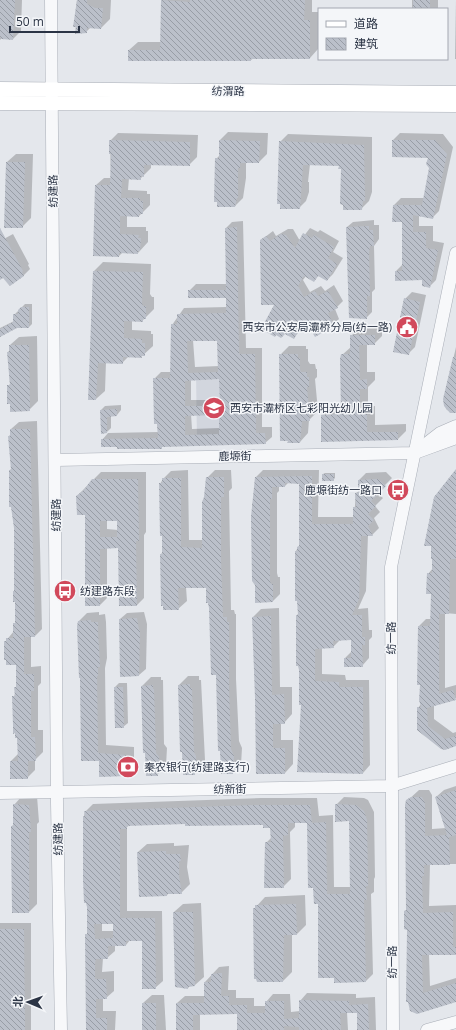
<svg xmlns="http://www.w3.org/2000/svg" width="456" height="1030" font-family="'Open Sans','Noto Sans SC',sans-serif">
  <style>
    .built { fill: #d2d6de }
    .shadow { fill: #0003; fill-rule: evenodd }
    .building { fill: url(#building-back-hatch); fill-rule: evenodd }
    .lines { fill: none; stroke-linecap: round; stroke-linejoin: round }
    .tertiary-casing { stroke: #a9aeb7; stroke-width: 13 }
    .secondary-casing { stroke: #a9aeb7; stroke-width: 15 }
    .tertiary { stroke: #f7f8fa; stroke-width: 12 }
    .secondary { stroke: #fff; stroke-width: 14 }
    .labels { text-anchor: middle; stroke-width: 3; stroke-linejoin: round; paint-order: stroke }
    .street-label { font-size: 11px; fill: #2b3445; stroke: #f4f6f9 }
    .poi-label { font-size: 11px; fill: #2b3445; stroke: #f4f6f9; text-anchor: start }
  </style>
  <defs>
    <pattern id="building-back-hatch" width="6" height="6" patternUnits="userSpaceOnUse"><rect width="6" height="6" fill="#bbc0ca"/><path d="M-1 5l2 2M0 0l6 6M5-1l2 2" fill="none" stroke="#989da6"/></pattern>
  </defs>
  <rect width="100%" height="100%" fill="#e4e7ec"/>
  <!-- built -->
  <path class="built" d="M196 373 232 374V441L197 442Z"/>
  <!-- shadow -->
  <g class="shadow">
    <path d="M0 0H22L21 31 13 39 2 38 0 40Z"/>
    <path d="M77 0H111L110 19 101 28 91 27 86 32 76 33 75 19Z"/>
    <path d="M162 0H312V12H318V49L310 58H254L251 60 129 50 138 42H161Z"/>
    <rect x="412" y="0" width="26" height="9"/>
    <path d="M456 0V59H455Z"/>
    <path d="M228 132 268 133 267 154 259 162H246V178L243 198 235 206 216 159 220 155V140Z"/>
    <path d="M118 133 198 135 197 157 189 165 151 164V168L140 179 129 178 128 190 147 191V194H150V205L139 216 127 215V227H146V231H148V242L138 253 123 252 119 256 96 185 104 178H111L110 141Z"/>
    <path d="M400 133 443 134 453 147 439 211 432 218 419 215V226H433V241L444 243 436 280 429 287 423 279 396 271 403 264V221L394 205 401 198H424L430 168 429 157 393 140Z"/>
    <path d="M288 134 372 137V192L369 201 361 209 342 168 340 165 310 164 308 182H309V192L306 201 298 209H281L280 142Z"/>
    <path d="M16 154H33L31 218 22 227 7 162Z"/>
    <path d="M374 220V225H379V239L374 246 375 289 372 292V312L366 318 347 227 353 222Z"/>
    <path d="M243 221 246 348H262V427H272V437L265 443 118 446 102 440 108 433 158 432 154 379 161 372H171L172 325 184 308 227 307 226 297 189 291 196 284H227L226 228 232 222ZM193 340H218L219 366 195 367ZM220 378 221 400H191V379ZM191 414H220V428L192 429Z"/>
    <path d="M310 228 318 232 320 230 339 241 333 252 343 258 333 274 327 280 319 275 314 281 306 276 303 280 310 292 321 286 325 291 334 285 343 301 335 309 339 319 333 325 306 321 294 338 276 304 261 240 273 231 276 236 288 229H293L300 241Z"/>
    <path d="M13 234 29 264 28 265 30 269 23 276 0 269V241Z"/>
    <path d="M103 262 151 264 150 294 152 297H154V309L142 321 132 320V330L151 331V334H153V346L141 357H128L122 363 106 362 105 391 96 399H89L94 271Z"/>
    <path d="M412 292 426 295 415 347 408 354 405 299Z"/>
    <path d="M25 304H32V324L29 327H17L0 336V328L14 321V315Z"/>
    <path d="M359 328H382V336L374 344H367V372H375V380L368 387V407L375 406V425L406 424V431L398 439 322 441V415L330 407H342V355L351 347V336Z"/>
    <path d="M37 336 38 401 29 410 8 386 10 384 8 352 10 350V345L19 337Z"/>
    <path d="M289 346H306V349H308V361L310 364H315L316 369H317V377L315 379 318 411 309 420 308 433 300 442 280 355Z"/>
    <path d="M456 347V411L450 412 446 409 444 399Z"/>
    <path d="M121 405V410L117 415H111V428L107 432 101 410 105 406Z"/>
    <path d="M37 421 42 629 35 636H31V667L41 666V683L38 686V730H43V752L35 760V770L27 778 11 761 19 753 14 697 17 686V664L5 642 14 631V624L16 622 15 527 10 470 12 468 9 436 11 434V429L19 422Z"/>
    <path d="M188 470 189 540H203L207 478 215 470H231L232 488 229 491 231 610H234L235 614H236V679L239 741 242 748 241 765 233 773 217 674 207 587H186L187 601 178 609 161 554 163 552 160 484 163 479 171 471Z"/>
    <path d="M263 470H319L318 517H354L356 493 359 491V480L366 473 386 472 392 478 377 493 383 498 375 506 380 512 374 518 379 528 372 535H368L366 591 358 609 368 608 369 630H372V637L369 640V658L362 666 345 658 352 651V639H341L333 647 322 648V674L345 675 346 680H369L370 765 363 773 302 704 297 615 299 613 296 551 300 544V483L289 482 285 486H279V491L277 493V573L278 577H280V594L273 601 256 602 252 504 255 499 256 477Z"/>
    <path d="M101 472H146V532L144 535V598L137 605 119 547H107V598L100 605 86 514 77 496ZM107 520H118V530L107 529Z"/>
    <path d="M456 472V614L445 613V688L456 685V698L434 705V719L453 733 456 732V745L418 730V708L421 704 419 626 426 619H431L432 593 428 574 433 568Z"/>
    <path d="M325 473H335V478L333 480 323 474Z"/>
    <path d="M279 608 280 687H292V714L284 723H281V740H293V764L285 773H257L256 698 253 617 261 609Z"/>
    <path d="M99 612V615L105 614 106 622 107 658 105 668 106 745 134 747V767L126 775 100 776V760H82L79 621 87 613Z"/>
    <path d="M144 612 147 624 146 669 139 675 120 619 127 613Z"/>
    <path d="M188 676H199V680H201L205 760 204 765 195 774 179 685Z"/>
    <path d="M151 677H161V680H163L164 744 167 748 166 766 157 775 142 686Z"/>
    <path d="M119 683H127L128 723 123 727 115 687Z"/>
    <path d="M456 786V864H430L429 906 456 905V954H429L430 986 456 978V1001L417 1013 405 911 407 909V801L419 790H429L432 795V829L446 828 436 797 444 790Z"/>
    <path d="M22 796H37L39 822 37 824V904L29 912 12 826 14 824V805Z"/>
    <path d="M344 797 364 798 368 800 374 812 375 877 374 879V892L371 894 373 974 366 981 319 902 308 822H295V827L290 832 291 879 283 887 266 843 272 837 271 827 264 824 186 823 130 825 127 827V911H162L163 981 155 988 143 940H130L126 945H115V951L107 958H103L102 972 114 971V991L106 998H103V1011H116L115 1030H87L86 935 88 933V907L84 816 85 812 93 804 261 798H317L319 816 333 815 334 887H351L350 820 336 805ZM102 923H114V931H102Z"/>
    <path d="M174 843V846L189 845 187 867 190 884 181 893H169L167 895 138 852 147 844Z"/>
    <path d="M305 895 306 925 297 934H292V972L283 981 254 909 265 897Z"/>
    <path d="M201 903 204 977 195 985 190 986 188 988 174 912 183 904Z"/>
    <rect x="0" y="923" width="31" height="107"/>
    <path d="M229 966 228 990H236V998H254V1006H266V1002L273 994H290L291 1012 300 1011V1001L307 993 356 994V998L375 997 376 1030H358V1012H347L348 1030H238V1013L200 1014V1030H177V1003L185 996H205V982L219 967Z"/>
    <path d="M152 995H164L166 1030H144L143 1003Z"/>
  </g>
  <!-- building -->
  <g class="building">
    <path d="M0 0H15L13 40 1 39 0 36Z"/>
    <path d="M77 0H87V4L95 8H103L101 29 87 28V33L75 34 76 27H73Z"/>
    <path d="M161 0 190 2V0H305L304 20H310V59H251V61H128V50H160Z"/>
    <rect x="413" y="0" width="17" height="9"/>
    <path d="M109 140 190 142V166L144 165V177L141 176V180L122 179 121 198H140V201H143V214H139V217L120 216V234L139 235 138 238H141L140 251H138V254L119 253V257L93 256 95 185H110L111 154H109Z"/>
    <path d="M219 140 260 141 259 163H240V168H238V198H237L235 207H217V202H214L215 158H219Z"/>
    <path d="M392 140H435L447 154 433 219 413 215V232H426V248L438 250 430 288 422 286V280L395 281V271H402V222H392L393 205H422L429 168 426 164 428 158 392 157Z"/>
    <path d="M279 141 364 145 365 201H363L362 210H343V205L340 204 341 169H338L339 166 303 165 300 209H280V204H277Z"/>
    <path d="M6 162H25L23 228H4Z"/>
    <path d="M369 226V230H373L374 246H370L369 253 370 296H367V319L349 318 346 227Z"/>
    <path d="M237 227 239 354H255L256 433H265L266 444 162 447V449H117V447H101V439L158 438 157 424H154L153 378H170L171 324H177V314L226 313V298H188V290H226L225 228ZM187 341H217L218 372 188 373ZM219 379 220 406H185V381ZM219 415V434L185 435V416Z"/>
    <path d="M0 228 23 271 22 272 24 276 10 286 3 278 0 280Z"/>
    <path d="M303 233 312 238 314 235 334 247 328 258 337 264 327 281 318 276 314 282 304 276 298 286 304 297 315 291 318 296 328 291 338 308 328 313 334 326 315 337 305 320 294 339 285 334 281 338 276 335 275 337 261 329 274 305H261L260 240 266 236 270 241 281 234 286 235 295 248Z"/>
    <path d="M93 271 143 272 142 303 143 306H146V319H143V322L124 321V338L142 339V343H145V356H141L142 358 123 357V364L98 363 96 400H88Z"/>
    <path d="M404 298 420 302 409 355 393 352Z"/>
    <path d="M21 307H29V328H17L0 337V329L13 322V314H18V310Z"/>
    <path d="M350 335H375V345H359L360 380 367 379V389H360V414H367V432H398V440L321 442V415L341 414 340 359 341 354H350Z"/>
    <path d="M9 345H29L30 411 10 412V404H7V385H10L7 352H9Z"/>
    <path d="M279 354H298V358H300V370L301 372H307V377H309V387H307L310 421H302L300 443H287L288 441H280Z"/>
    <path d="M453 357H456V413H450L444 406 443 399Z"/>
    <path d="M117 409V416L107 417V433L101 434 100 410Z"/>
    <path d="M10 429H30L35 637H24V674H34V691H31V737H35L36 761H28V779H10V761H18L17 738H15V733L13 734V725L12 696H15L14 687H16V665H6V660H4V641H6V638H13V623H15V602H13V591H14V528L11 507H9V470H11L8 436H10Z"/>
    <path d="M456 469V559H450L449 614H439V694L453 690 456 700 427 708 428 726 445 739 456 736V746L445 750 441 749 417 730V707H421L419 700 420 685H417L418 626H430L431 594H426L427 573H432V559H431V546H424L434 497Z"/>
    <rect x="322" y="474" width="12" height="7"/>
    <path d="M312 476V524H353V507H356L355 493H358V480L378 479 386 486 371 501 376 506 368 514 374 520 368 526 373 536H361L359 599 352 615H362V637H365V645H362L363 667H344V658H351V640L333 641 334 648 315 649V681L339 682V687H363V774L297 772 301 705H299V670L298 666H296V615H298L297 601H295V551H297V547L299 546V484L285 483V487H272V499H270V581L271 584H273V602L255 603V585L252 581 251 517 255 477Z"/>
    <path d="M206 477H224V497H221V559L223 617H227V622H229V688L231 749 234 756 233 774H221L220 751H218L216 675H211L209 608 208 603H206V588H178L179 610H163V606H161L160 554H162V536H160L159 483H162V478H181V547L202 548V502L204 497Z"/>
    <path d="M92 479H138L139 541H136L137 606H119L118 548 100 549V606H85V515H77L76 496 83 491ZM100 521H117V537H100Z"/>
    <path d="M271 616 272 695 284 694 285 724H273V748H285V774H256L255 698 252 617Z"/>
    <path d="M137 618 139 630H140L139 676 120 677 119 619Z"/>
    <path d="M91 620V622H98V631L100 667H98V676H97L98 753 126 755V776L99 777V761H81L80 678H79L77 626 78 621Z"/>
    <path d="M190 684V688H192L194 752 196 756 197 770H195V775H183L182 752H180L178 685Z"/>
    <path d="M153 685V689H154L156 753 159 757V771H157L158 776H146L145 753H143L141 686Z"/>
    <path d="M114 687H123L124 728H115Z"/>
    <path d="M456 790V835L449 837 450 865H424V876H422L423 913 453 912V947H456V955H422L423 993 456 983V1002L417 1014 410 1011 408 1002H406L407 930 404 929V911L406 910 405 805 406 800 411 797H422L425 803V836L447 835 435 797Z"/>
    <path d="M13 804 29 805 31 832H29V913H12L11 837V826H13Z"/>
    <path d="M335 804 356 805 364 811 367 820 368 886H366L367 900H364L366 982 334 983V978H318V904H314L313 888H308L307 823H288V835L283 836 284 888H264L265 842H271L270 828H263V825L185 826V824L127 826V829H120V918H155L156 989H142V941H126V946H108V959H96L95 963V979H106L107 999H96V1018H107V1030H86L85 934H87V907L86 903H84L83 880V816H85L84 811 253 805H310L312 823 326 822 327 894H350L349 821 335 822ZM94 924H113V938L95 939Z"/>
    <path d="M166 851V854H180L181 861H179V876L182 894H167V896L139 897 137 852Z"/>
    <path d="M296 904 297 935H284L283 982H257L256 979H254L253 908H255V905Z"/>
    <path d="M173 912H193L195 986 188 987V989L175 987Z"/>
    <path d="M0 929H24L25 1030H0Z"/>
    <path d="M222 973 221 996H229V1005H247V1013H265V1001H284V1019L299 1018V1000L349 1001V1005L368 1004 369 1030H357V1013H340L341 1030H299V1027L284 1026V1030H237V1014L193 1015V1030H176V1003H204V982H211V974Z"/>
    <rect x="142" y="1003" width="14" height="27"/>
  </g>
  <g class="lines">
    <!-- tertiary casing -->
    <g class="tertiary-casing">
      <g id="tertiary">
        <path d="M51 0 57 803 61 1030"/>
        <path d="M422 447 440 433 456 426"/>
        <path d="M56 460 415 453 456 438"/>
        <path d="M0 793 391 786 456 766"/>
        <path d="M393 1030 391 567 456 253"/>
        <path d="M427 1030 456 1022"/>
      </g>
    </g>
    <!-- secondary casing -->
    <g class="secondary-casing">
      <g id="secondary">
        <path d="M0 89 456 93"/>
        <path d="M0 103 456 105"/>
      </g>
    </g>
    <!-- tertiary -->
    <use href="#tertiary" class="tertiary"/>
    <!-- secondary -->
    <use href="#secondary" class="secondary"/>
  </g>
  <!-- icons -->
  <defs>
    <g id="civic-disc" transform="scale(1.15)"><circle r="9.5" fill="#d1495b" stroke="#f4f6f9"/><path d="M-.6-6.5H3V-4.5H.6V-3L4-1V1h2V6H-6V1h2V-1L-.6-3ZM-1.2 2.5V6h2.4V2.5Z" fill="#fff"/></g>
    <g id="school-disc" transform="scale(1.15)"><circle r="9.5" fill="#d1495b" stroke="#f4f6f9"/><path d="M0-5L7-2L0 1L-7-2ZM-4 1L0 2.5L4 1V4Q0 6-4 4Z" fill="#fff"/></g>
    <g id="bus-disc" transform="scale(1.15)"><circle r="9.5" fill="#d1495b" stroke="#f4f6f9"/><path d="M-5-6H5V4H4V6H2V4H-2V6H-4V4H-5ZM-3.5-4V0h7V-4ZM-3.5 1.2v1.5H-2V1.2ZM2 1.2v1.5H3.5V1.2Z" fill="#fff"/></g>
    <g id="bank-disc" transform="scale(1.15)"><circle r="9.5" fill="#d1495b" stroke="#f4f6f9"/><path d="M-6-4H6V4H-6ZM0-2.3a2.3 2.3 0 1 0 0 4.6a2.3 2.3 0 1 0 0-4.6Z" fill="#fff"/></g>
  </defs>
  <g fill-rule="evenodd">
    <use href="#civic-disc" x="407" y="327"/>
    <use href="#school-disc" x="214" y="408"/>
    <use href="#bus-disc" x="398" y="490"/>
    <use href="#bus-disc" x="65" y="591"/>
    <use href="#bank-disc" x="128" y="767"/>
  </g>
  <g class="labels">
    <!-- street labels -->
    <g class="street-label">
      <text transform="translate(228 91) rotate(1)" y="4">纺渭路</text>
      <text transform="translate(53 191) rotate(-91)" y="4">纺建路</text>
      <text transform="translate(235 456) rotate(-1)" y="4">鹿塬街</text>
      <text transform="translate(56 515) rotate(-90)" y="4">纺建路</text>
      <text transform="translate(391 638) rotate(-90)" y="4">纺一路</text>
      <text transform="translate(230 789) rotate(-1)" y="4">纺新街</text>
      <text transform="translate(58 839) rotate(-91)" y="4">纺建路</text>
      <text transform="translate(392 962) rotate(-90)" y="4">纺一路</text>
    </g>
    <!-- poi labels -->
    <g class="poi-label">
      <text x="392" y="331" text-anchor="end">西安市公安局灞桥分局(纺一路)</text>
      <text x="230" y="412">西安市灞桥区七彩阳光幼儿园</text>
      <text x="382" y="494" text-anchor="end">鹿塬街纺一路口</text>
      <text x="80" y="595">纺建路东段</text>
      <text x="144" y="771">秦农银行(纺建路支行)</text>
    </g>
  </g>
  <!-- legend -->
  <rect x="318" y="8" width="130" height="52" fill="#f4f6f9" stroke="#a4a8b1"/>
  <rect x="326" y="21" width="20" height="6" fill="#ffffff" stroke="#a4a8b1"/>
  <text x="354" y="28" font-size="12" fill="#2b3445">道路</text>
  <rect x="326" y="38" width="20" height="12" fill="url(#building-back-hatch)" stroke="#a4a8b1"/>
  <text x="354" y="48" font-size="12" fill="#2b3445">建筑</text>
  <!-- north arrow -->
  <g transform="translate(28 1002) rotate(272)" stroke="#f4f6f9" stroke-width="3" paint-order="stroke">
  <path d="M0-3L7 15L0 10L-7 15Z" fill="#2b3445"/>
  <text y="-6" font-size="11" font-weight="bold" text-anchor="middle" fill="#2b3445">北</text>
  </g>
  <!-- scale -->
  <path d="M10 26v6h69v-6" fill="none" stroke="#2b3445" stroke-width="2"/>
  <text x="16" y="26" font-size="12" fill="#2b3445" stroke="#f4f6f9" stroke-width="3" paint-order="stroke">50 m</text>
</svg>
